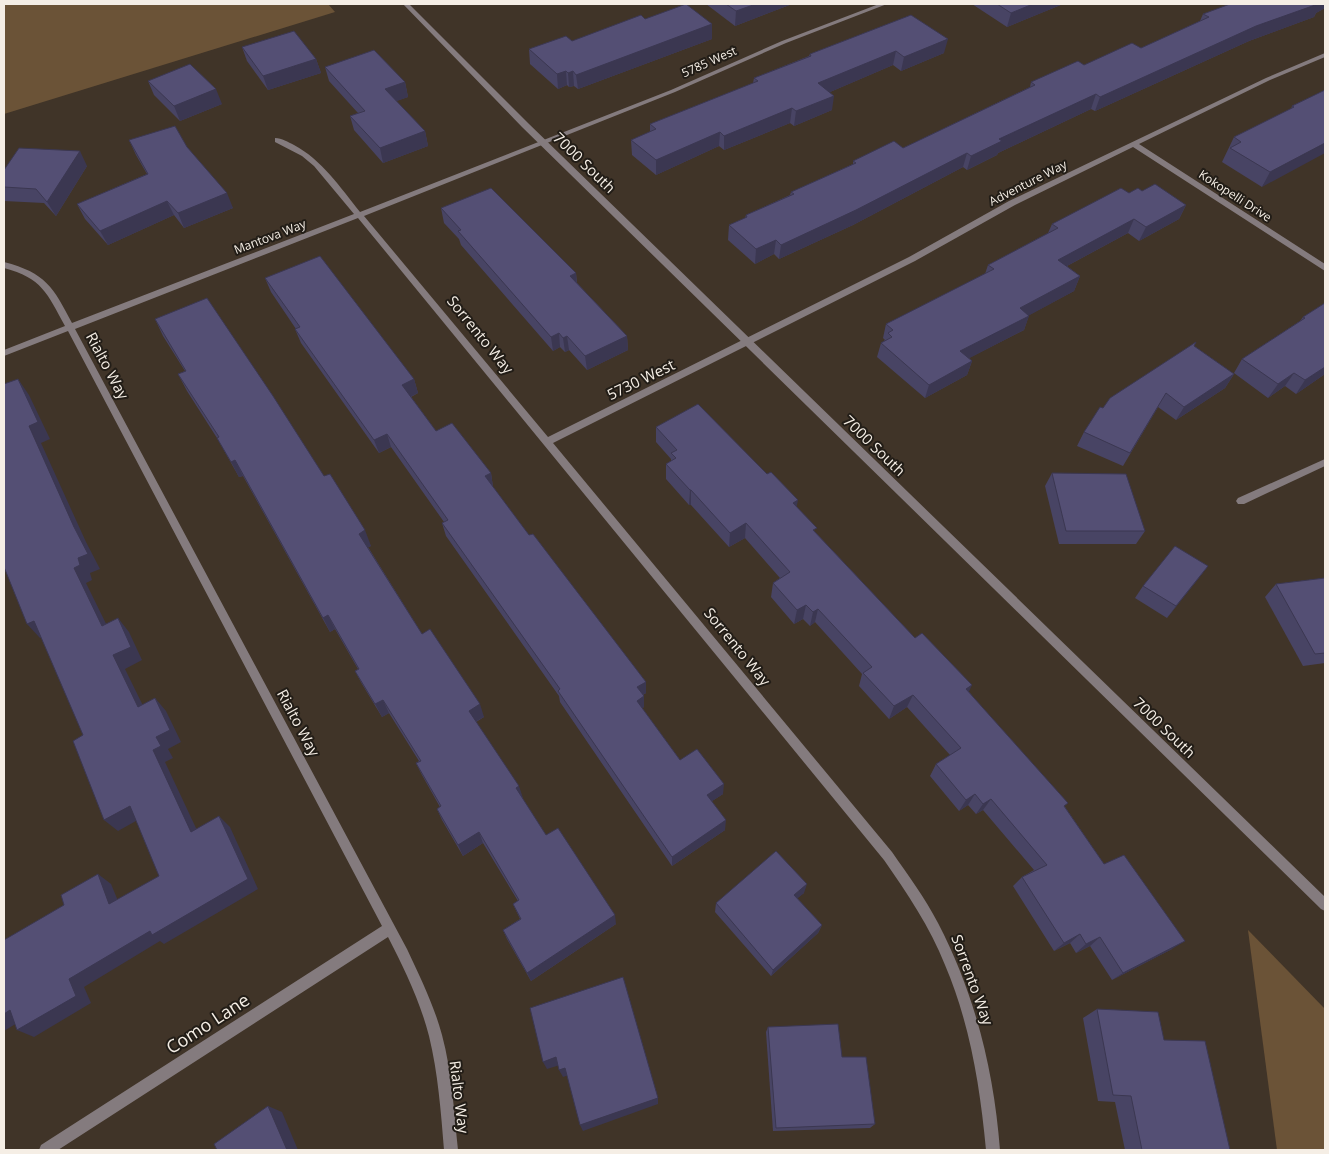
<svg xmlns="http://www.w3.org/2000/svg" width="1329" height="1154" font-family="'Open Sans',sans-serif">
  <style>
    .green { fill: #6b5337 }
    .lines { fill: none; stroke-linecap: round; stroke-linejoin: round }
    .minor { fill: #847b7e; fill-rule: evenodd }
    .tertiary { fill: #847b7e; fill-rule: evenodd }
    .wall { fill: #484464 }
    .shaded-wall { fill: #3b3751 }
    .building { fill: #544f74; stroke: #3b3751 }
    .labels { text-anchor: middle; stroke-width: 4; stroke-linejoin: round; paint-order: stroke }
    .far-street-label { font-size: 12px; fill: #f5eee5; stroke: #221d17 }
    .street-label { font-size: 15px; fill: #f5eee5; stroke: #221d17 }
    .near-street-label { font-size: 18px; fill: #f5eee5; stroke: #221d17 }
  </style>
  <rect width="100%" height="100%" fill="#403428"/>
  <!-- green -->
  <g class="green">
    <path d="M4 4H328L335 12 4 114Z"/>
    <path d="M1248 930 1325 1009V1150H1277Z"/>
  </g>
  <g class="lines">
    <!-- minor -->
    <g class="minor">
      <path d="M879 4H887L786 43 675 92 364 216 548 437 909 257 1009 201 1266 78 1325 53V57L1270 80 1139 144 1325 264V271L1133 147 1015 205 915 261 553 443 892 852C908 875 925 898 938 923 975 994 994 1071 1000 1150H986C980 1086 970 1024 945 965 930 927 907 893 884 860L358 218 75 329 407 949C420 977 434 1005 442 1035 452 1072 454 1112 458 1150H444C441 1112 438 1073 429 1036 420 1001 404 968 388 937L58 1150H39L41 1145 382 926 68 331 4 356V350L65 326C47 293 42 278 4 268V262C46 273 53 287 72 323L354 214 314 166 302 156 275 142V138C282 138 288 142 294 145 322 160 340 187 360 212L541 141 671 90 782 41Z"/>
      <path d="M1325 459V466L1244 504H1238L1236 501 1238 498Z"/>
    </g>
    <!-- tertiary -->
    <path class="tertiary" d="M403 4H409L528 123 1325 897V911L1321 909 522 127Z"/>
  </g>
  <!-- wall -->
  <g class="wall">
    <path d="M706 4H792L735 26Z"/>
    <path d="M972 4H1063L1007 27Z"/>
    <path d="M1325 4V8L1316 13 1314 17 1249 41 1095 111 1091 109 998 153 997 155 967 170 963 167 853 225 779 259 774 254 755 264 728 240 729 225 745 218 746 215 790 195 791 192 853 164V161L903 148 1030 87 1031 82 1084 65 1141 48 1200 21 1203 14Z"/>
    <path d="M911 15 944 53 901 71 893 65 830 92 832 110 794 126 790 123 724 150 719 146 656 175 632 155 631 140 650 132V124L753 83 754 78 809 56 810 54Z"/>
    <path d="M645 19 712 24V39L578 89 574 86 569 87 567 85 558 89 530 64 529 49 572 41Z"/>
    <path d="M242 47 316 59 321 73 268 90 247 61Z"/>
    <path d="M325 67 405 82 408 97 396 101 425 131 428 146 383 163 354 130 350 116 358 113 329 81Z"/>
    <path d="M148 81 222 104 180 121 154 95Z"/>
    <path d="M1325 90 1262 187 1222 162 1234 137 1291 109 1292 106Z"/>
    <path d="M129 140 187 147 233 208 184 228 174 215 108 245 85 219 77 204 147 174 136 155Z"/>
    <path d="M87 166 56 216 44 203 4 201V170Z"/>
    <path d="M1142 191 1186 205 1179 219 1139 241 1128 233 1067 266 1080 276 1074 291 1029 315 1024 330 969 358 972 361 967 375 925 398 877 357 881 343 885 340 883 338 886 324 985 274 988 265 1048 233 1052 224 1129 193Z"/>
    <path d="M441 208 576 273 577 283 627 336 628 350 587 370 569 350 565 352 560 347 553 351 461 245 459 239 444 223Z"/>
    <path d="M265 278 414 379 418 393 411 397 436 431 491 473 493 487 529 535 646 682V693L643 695 644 696V707L642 708 680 760 723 794 712 801 725 830 672 866 560 702 559 696 446 536 442 523 444 522 391 447 379 453 301 343 295 329H296L271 292Z"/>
    <path d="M1325 303V374L1296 394 1285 386 1268 398 1234 373 1242 359 1300 321 1303 317Z"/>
    <path d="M155 319 324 476 371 546 368 547 422 634 484 717 476 722 522 798 546 835 616 924 531 981 507 939 503 930 520 919 513 904 518 901 483 843 463 856 442 820 437 809 440 807 422 775 416 763 419 761 389 713 382 717 362 684 355 671 358 669 335 629 330 632 243 476 239 477 217 438 187 391 178 374 185 371 163 336Z"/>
    <path d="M1194 346 1234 374 1225 388 1176 420 1158 407 1123 466 1077 446 1084 432 1103 408Z"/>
    <path d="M656 427 797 507 816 533 915 638 969 692 1065 807 1104 864 1172 949 1112 980 1090 946 1076 953 1070 943 1054 951 1013 886 1022 877 1034 870 983 810 976 814 968 805 959 811 930 776 936 764 950 755 907 707 889 719 859 686 862 674 815 622 810 626 803 619 794 624 771 597 773 583 780 578 745 538 729 547 691 505H689L666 479V464L671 461V459L656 442Z"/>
    <path d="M1052 473 1145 531 1136 544H1059L1045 486Z"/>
    <path d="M1208 566 1167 618 1135 598 1143 586Z"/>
    <path d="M1325 578V663L1303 666 1265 597 1276 584Z"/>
    <path d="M804 893 797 898 822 925 818 933 771 976 715 912 716 903Z"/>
    <path d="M1097 1009 1164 1040 1230 1150H1125L1115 1102 1098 1101 1083 1018Z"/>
    <path d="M768 1027 842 1057 875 1124 870 1128 773 1131 766 1032Z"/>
  </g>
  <!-- shaded-wall -->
  <g class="shaded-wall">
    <path d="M756 4H792L735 26 736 11Z"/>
    <path d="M1033 4H1063L1007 27 1011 13Z"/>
    <path d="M1316 4H1325V8L1316 13 1314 17 1249 41 1095 111 1100 97 1256 26Z"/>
    <path d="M712 24V39L578 89 576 75Z"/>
    <path d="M948 39 944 53 901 71 904 57Z"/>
    <path d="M896 51 893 65 816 98 818 83Z"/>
    <path d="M316 59 321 73 268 90 263 76Z"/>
    <path d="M566 71 567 85 558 89 557 74Z"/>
    <path d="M573 71 574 86 569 87 568 73Z"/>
    <path d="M405 82 408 97 389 104 385 89Z"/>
    <path d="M216 89 222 104 180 121 174 106Z"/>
    <path d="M1096 94 1091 109 998 153 997 155 967 170 971 156 999 139Z"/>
    <path d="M834 96 832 110 794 126 796 111Z"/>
    <path d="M792 108 790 123 724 150V136Z"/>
    <path d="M425 131 428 146 383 163 380 148Z"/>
    <path d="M720 132 719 146 656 175V160Z"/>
    <path d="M1325 143V153L1262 187 1270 172Z"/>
    <path d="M80 151 87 166 56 216 47 202Z"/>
    <path d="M967 153 963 167 853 225 779 259 781 245Z"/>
    <path d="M227 193 233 208 184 228 178 213Z"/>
    <path d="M167 201 174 215 108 245 100 231Z"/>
    <path d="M1186 205 1179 219 1139 241 1146 227Z"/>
    <path d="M1134 219 1128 233 1052 274 1058 260Z"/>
    <path d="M776 240 774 254 755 264 756 249Z"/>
    <path d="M576 273 577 288 570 276Z"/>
    <path d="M1080 276 1074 291 1015 323 1020 308Z"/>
    <path d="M1029 316 1024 330 956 365 960 351Z"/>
    <path d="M559 333 560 347 553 351 551 337Z"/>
    <path d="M567 336 569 350 565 352 563 338Z"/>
    <path d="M627 336 628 350 587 370 585 356Z"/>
    <path d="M972 361 967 375 925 398 929 385Z"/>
    <path d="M1325 367V374L1296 394 1305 380Z"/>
    <path d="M1294 373 1285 386 1268 398 1278 384Z"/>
    <path d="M1234 374 1225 388 1176 420 1184 407Z"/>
    <path d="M18 379 29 395 50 439 41 443 86 542 100 569 90 573 92 580 86 583 114 640 102 626 74 568 78 558 74 527 29 426Z"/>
    <path d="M414 379 418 393 406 399 402 385Z"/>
    <path d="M387 434 391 447 379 453 374 440Z"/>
    <path d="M235 460 243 476 239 477 231 462Z"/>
    <path d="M491 473 493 487 485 476Z"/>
    <path d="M690 490H691V505H689Z"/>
    <path d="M798 500 795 515 793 503Z"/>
    <path d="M746 523 745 538 729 547 730 533Z"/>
    <path d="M365 530 371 546 365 549 359 534Z"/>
    <path d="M1208 566 1199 578 1167 618 1176 606Z"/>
    <path d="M806 605 803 619 794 624 797 610Z"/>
    <path d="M818 609 815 622 810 626 813 612Z"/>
    <path d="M328 615 335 629 330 632 323 618Z"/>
    <path d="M118 618 129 632 142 660 125 669 150 720 138 707 113 655Z"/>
    <path d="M34 621 48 635 40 638 27 624Z"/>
    <path d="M646 682V693L637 698V687Z"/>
    <path d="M972 685 966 698V689Z"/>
    <path d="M913 695 907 707 889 719 894 706Z"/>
    <path d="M644 696V707L637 712V701Z"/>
    <path d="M155 698 166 711 181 742 168 749 173 758 165 762 203 843 191 832 153 750Z"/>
    <path d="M383 700 389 713 382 717 375 704Z"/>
    <path d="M480 704 484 717 473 723 469 711Z"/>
    <path d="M724 784 723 794 706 805 707 795Z"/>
    <path d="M519 786 523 798 520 800 516 788Z"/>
    <path d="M975 794 968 805 959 811 966 800Z"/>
    <path d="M991 799 983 810 976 814 983 804Z"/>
    <path d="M130 806 143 817 118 831 104 820Z"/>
    <path d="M219 816 230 827 258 889 164 944 160 941 84 987 91 1003 34 1037 17 1030 69 979Z"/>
    <path d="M726 820 725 830 672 866V857Z"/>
    <path d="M479 832 483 843 463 856 458 845Z"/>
    <path d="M98 874 111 884 123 913 109 904Z"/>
    <path d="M807 884 804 893 792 903 794 895Z"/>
    <path d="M615 915 616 924 531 981 527 973Z"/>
    <path d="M822 925 818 933 771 976 773 970Z"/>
    <path d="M1080 934 1070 943 1054 951 1064 943Z"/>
    <path d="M1100 937 1090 946 1076 953 1086 944Z"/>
    <path d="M1185 941 1172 949 1112 980 1123 973Z"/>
    <path d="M10 1010 27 1017 4 1031V1014Z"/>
    <path d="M556 1057 560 1065 547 1069 543 1062Z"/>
    <path d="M565 1068 569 1075 563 1077 559 1070Z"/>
    <path d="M658 1098V1104L583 1131 580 1125Z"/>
    <path d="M268 1106 282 1112 298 1150H287Z"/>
  </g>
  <!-- building -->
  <g class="building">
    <path d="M686 4 712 24 576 75 573 71 568 73 566 71 557 74 529 49 566 36 572 41 641 15 645 19Z"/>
    <path d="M726 4H756L736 11Z"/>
    <path d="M997 4H1033L1011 13Z"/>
    <path d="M1230 4H1318L1256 26 1100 97 1096 94 999 139 1002 141 971 156 967 153 856 210 781 245 776 240 756 249 729 225 747 217 746 215 794 194 791 192 856 163 853 161 894 141 903 148 1035 85 1031 82 1078 61 1084 65 1132 43 1141 48 1209 17 1203 14Z"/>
    <path d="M911 15 948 39 904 57 896 51 818 83 834 96 796 111 792 108 724 136 720 132 656 160 631 140 656 129 650 124 758 81 754 78 811 56 810 54Z"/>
    <path d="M294 31 316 59 263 76 242 47Z"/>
    <path d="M374 50 405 82 385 89 425 131 380 148 350 116 365 111 325 67Z"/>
    <path d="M190 64 216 89 174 106 148 81Z"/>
    <path d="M1325 90V143L1270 172 1230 148 1241 142 1234 137 1294 107 1292 106Z"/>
    <path d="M175 126 187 147 227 193 178 213 167 201 100 231 77 204 148 174 129 140Z"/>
    <path d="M19 148 80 151 47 202 36 189 4 187V170Z"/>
    <path d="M1155 184 1186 205 1146 227 1134 219 1058 260 1080 276 1020 308 1029 316 960 351 972 361 929 385 881 343 892 337 888 333 893 330 886 324 994 269 988 265 1058 228 1052 224 1121 188 1129 193 1138 188 1142 191Z"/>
    <path d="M491 188 576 273 570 276 627 336 585 356 567 336 563 338 559 333 551 337 458 231 461 230 441 208Z"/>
    <path d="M320 256 414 379 402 385 436 431 452 423 491 473 485 476 529 535 533 534 646 682 637 687 644 696 637 701 680 760 697 749 724 784 707 795 726 820 672 857 558 691 560 689 442 523 448 520 387 434 374 440 295 329 300 327 265 278Z"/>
    <path d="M207 298 273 396 324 476 330 474 365 530 359 534 422 634 430 629 480 704 469 711 519 786 516 788 546 835 558 828 615 915 527 973 503 930 521 919 513 904 519 900 479 832 458 845 437 809 441 806 416 763 421 761 383 700 375 704 355 671 359 669 328 615 323 618 235 460 231 462 217 438 219 437 178 374 186 371 155 319Z"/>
    <path d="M1325 303V367L1305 380 1294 373 1278 384 1242 359 1305 318 1303 317Z"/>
    <path d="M1196 342 1194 346 1234 374 1184 407 1166 393 1130 453 1084 432 1100 407 1103 408 1110 398Z"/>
    <path d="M18 379 38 422 29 426 74 527 88 554 78 558 80 565 74 568 102 626 118 618 131 647 113 655 138 707 155 698 170 730 156 737 161 746 153 750 191 832 219 816 248 879 152 935 150 931 69 979 76 996 17 1030 10 1010 4 1014V940L64 905 61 895 98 874 109 904 159 876 130 806 104 820 73 741 83 735 34 621 27 624 4 567V384Z"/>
    <path d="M698 404 767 474 771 472 798 500 793 503 817 528 813 530 915 638 922 633 972 685 966 689 1068 803 1064 806 1104 864 1124 855 1185 941 1123 973 1100 937 1086 944 1080 934 1064 943 1022 877 1047 865 991 799 983 804 975 794 966 800 936 764 961 748 913 695 894 706 863 673 872 667 818 609 813 612 806 605 797 610 773 583 790 572 746 523 730 533 691 490H690L666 464 676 458 671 453 677 450 656 427Z"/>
    <path d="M1052 473 1126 474 1145 531H1066Z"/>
    <path d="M1175 546 1208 566 1176 606 1143 586Z"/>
    <path d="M1325 578V653L1315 654 1276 584Z"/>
    <path d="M776 851 807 884 794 895 822 925 773 970 716 903Z"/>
    <path d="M623 977 658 1098 580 1125 565 1068 559 1070 556 1057 543 1062 530 1008Z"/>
    <path d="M1097 1009 1158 1012 1164 1040 1205 1041 1230 1150H1142L1131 1096 1113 1095Z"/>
    <path d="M838 1024 842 1057H866L875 1124 776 1128 768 1027Z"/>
    <path d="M268 1106 287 1150H217L214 1144Z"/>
  </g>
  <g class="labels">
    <!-- far-street labels -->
    <g class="far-street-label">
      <text transform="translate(709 62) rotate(-24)" y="4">5785 West</text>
      <text transform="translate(1028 183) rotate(-27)" y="4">Adventure Way</text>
      <text transform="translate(1235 196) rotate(33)" y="4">Kokopelli Drive</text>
      <text transform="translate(270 237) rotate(-21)" y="4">Mantova Way</text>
    </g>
    <!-- street labels -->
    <g class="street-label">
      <text transform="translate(584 163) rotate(44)" y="5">7000 South</text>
      <text transform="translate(480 335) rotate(51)" y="5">Sorrento Way</text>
      <text transform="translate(107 366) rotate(62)" y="5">Rialto Way</text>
      <text transform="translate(641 380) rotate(-26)" y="5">5730 West</text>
      <text transform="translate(874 446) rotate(44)" y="5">7000 South</text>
      <text transform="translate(737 647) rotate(51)" y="5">Sorrento Way</text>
      <text transform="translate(298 723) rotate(62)" y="5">Rialto Way</text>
      <text transform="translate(1164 728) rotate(44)" y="5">7000 South</text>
      <text transform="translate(972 980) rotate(70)" y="5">Sorrento Way</text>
      <text transform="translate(459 1097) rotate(83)" y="5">Rialto Way</text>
    </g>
    <!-- near-street labels -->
    <g class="near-street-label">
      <text transform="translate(208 1024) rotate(-33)" y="6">Como Lane</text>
    </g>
  </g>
  <!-- border -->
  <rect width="1329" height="1154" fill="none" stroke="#f5eee5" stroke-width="10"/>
</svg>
